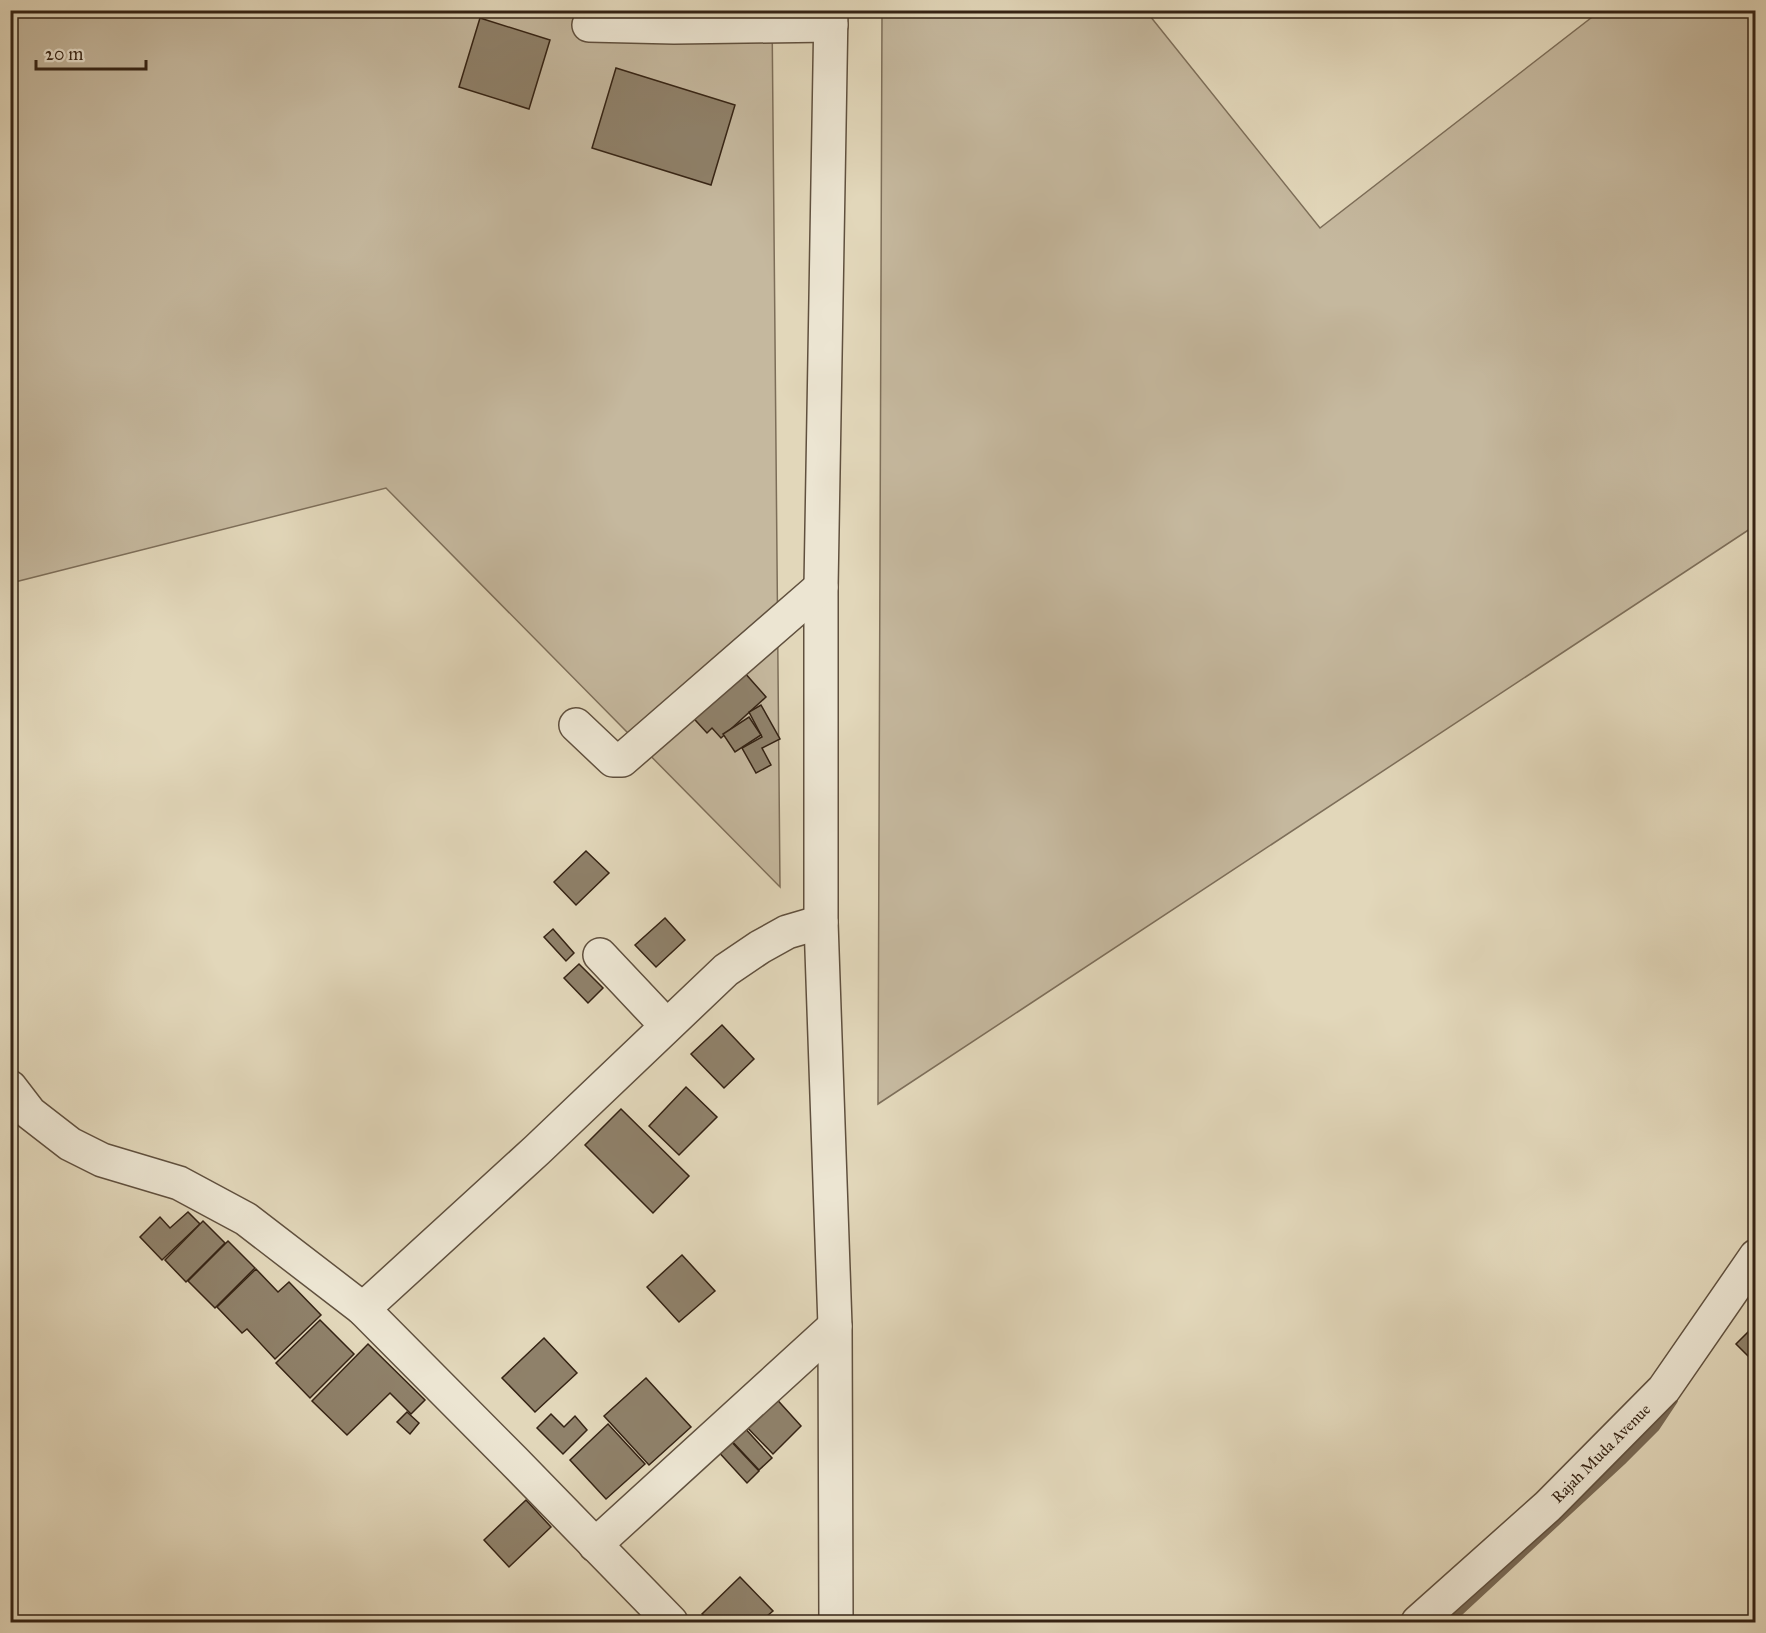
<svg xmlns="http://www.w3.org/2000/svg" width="1766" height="1633" font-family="'IM FELL Great Primer',serif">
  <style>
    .green { fill: #c5b89e; stroke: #7d6e59; stroke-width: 1.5 }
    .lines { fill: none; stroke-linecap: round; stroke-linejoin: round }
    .stream { stroke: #796a56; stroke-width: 10 }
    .building { fill: #8f816a; stroke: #352314; stroke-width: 1.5 }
    .minor-casing { stroke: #60503e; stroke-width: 36 }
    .minor { stroke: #ece5d2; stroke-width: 33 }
    .labels { text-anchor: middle; stroke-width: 4.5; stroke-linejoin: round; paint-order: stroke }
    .street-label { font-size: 16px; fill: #352314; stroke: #ece5d2 }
  </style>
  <rect width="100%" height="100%" fill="#e2d7ba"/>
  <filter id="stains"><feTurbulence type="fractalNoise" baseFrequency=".00333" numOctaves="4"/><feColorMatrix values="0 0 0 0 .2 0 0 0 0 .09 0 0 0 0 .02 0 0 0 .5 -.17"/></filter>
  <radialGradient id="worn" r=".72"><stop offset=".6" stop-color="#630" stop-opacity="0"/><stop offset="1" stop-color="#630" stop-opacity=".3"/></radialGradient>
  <!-- green -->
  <g class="green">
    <path d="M11 11H772L780 887 386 488 11 583Z"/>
    <path d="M882 11H1146L1320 228 1600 11H1755L1756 525 878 1104Z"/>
  </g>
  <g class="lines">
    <!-- stream -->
    <path class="stream" d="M1447 1622 1623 1459 1655 1427 1673 1400"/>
  </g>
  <!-- building -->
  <g class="building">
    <path d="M480 18 550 40 529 109 459 87Z"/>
    <path d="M616 68 735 105 711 185 592 148Z"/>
    <path d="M736 663 766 697 721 738 712 728 707 733 686 710Z"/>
    <path d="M761 705 780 739 762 748 771 765 756 773 742 748 762 737 749 712Z"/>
    <path d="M749 717 761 735 735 752 723 734Z"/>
    <path d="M586 851 609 873 576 905 554 882Z"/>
    <path d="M665 918 685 940 656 967 635 945Z"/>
    <path d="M553 929 574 953 566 961 544 937Z"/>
    <path d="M579 964 603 988 588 1003 564 978Z"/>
    <path d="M722 1025 754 1059 724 1088 691 1054Z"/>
    <path d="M686 1087 717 1117 679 1155 649 1126Z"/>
    <path d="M621 1109 689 1176 653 1213 585 1145Z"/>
    <path d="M188 1212 200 1224 162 1260 140 1237 160 1217 170 1228Z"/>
    <path d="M203 1221 225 1243 186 1282 165 1260Z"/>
    <path d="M228 1241 255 1268 215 1308 188 1281Z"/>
    <path d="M682 1255 715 1291 679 1322 647 1287Z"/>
    <path d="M256 1269 278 1292 289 1282 321 1315 275 1359 247 1329 242 1333 217 1307Z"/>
    <path d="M320 1320 354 1354 310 1398 276 1363Z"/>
    <path d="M1756 1324V1364L1736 1344Z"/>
    <path d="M544 1338 577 1373 535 1412 502 1378Z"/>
    <path d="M368 1344 425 1400 411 1414 390 1393 347 1435 312 1401Z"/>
    <path d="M646 1378 691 1427 649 1465 604 1416Z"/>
    <path d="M772 1394 801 1426 773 1454 742 1422Z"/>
    <path d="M407 1412 419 1423 410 1434 397 1422Z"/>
    <path d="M551 1414 564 1427 575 1416 587 1430 563 1454 537 1428Z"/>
    <path d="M608 1424 645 1464 606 1499 570 1460Z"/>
    <path d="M742 1425 772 1458 759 1470 728 1437Z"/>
    <path d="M727 1437 759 1471 747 1483 715 1448Z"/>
    <path d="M526 1500 551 1527 509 1567 484 1540Z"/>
    <path d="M740 1577 773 1611 760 1622H711L702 1614Z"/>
  </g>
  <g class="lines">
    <!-- minor casing -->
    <g class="minor-casing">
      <g id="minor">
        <path d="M831 10 821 587V922L835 1326 836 1622"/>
        <path d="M589 25 674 27 831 25"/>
        <path d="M576 725 613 760H622L821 587"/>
        <path d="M600 955 666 1025"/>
        <path d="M10 1087 30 1113 70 1144 102 1160 179 1183 246 1219 363 1309 513 1460 671 1622"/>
        <path d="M363 1309 537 1150 726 970 760 947 787 932 821 922"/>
        <path d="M595 1545 835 1326"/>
        <path id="s1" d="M1418 1622 1548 1506 1664 1389 1756 1256"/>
      </g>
    </g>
    <!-- minor -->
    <use href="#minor" class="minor"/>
  </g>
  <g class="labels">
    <!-- street labels -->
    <g class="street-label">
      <text dy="6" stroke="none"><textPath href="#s1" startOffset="249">Rajah Muda Avenue</textPath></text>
    </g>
  </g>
  <!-- margin -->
  <rect width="1766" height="1633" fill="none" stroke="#e2d7ba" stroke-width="36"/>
  <rect x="12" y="12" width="1742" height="1609" fill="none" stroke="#352314" stroke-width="3"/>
  <rect x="18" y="18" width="1730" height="1597" fill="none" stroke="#352314" stroke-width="1.5"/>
  <!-- scale -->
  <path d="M36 60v9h110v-9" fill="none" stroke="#352314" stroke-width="3"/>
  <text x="45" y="60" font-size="18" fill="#352314" stroke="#ece5d2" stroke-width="4.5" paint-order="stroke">20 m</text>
  <rect width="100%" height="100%" filter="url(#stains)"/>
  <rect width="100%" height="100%" fill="url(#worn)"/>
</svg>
